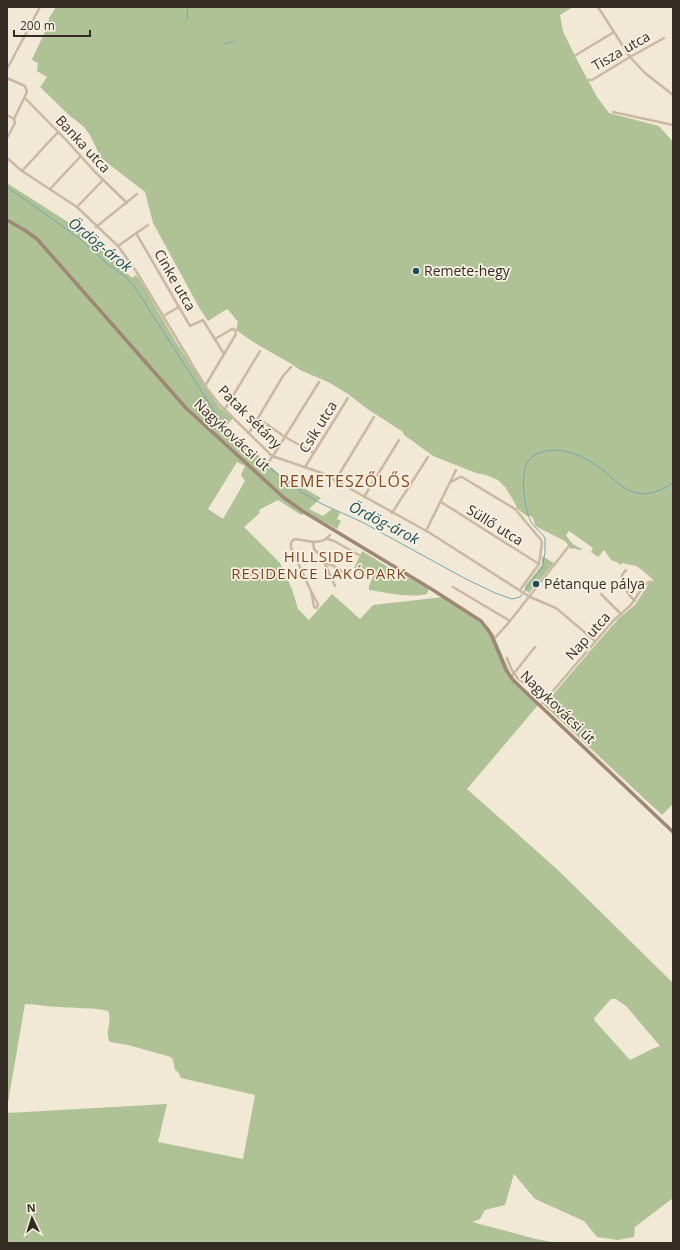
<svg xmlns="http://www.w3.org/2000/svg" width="680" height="1250" font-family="'Open Sans',sans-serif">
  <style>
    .green { fill: #afc296; fill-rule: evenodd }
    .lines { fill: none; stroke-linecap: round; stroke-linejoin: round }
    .stream { stroke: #74a8b1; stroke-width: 1 }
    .street { stroke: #cab9a2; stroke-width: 2.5 }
    .secondary { stroke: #9e8774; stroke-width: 3.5 }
    .poi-dot { fill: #194e58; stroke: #faf2e3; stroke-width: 1.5 }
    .labels { text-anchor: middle; stroke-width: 3.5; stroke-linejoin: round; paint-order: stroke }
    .street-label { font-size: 14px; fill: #352b25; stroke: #faf2e3 }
    .poi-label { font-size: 14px; fill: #352b25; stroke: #faf2e3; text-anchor: start }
    .water-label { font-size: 15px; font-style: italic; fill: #194e58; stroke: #faf2e3 }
    .neighbourhood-label { font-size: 15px; letter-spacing: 1px; fill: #883f1a; stroke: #faf2e3 }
    .quarter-label { font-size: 16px; letter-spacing: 1px; fill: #883f1a; stroke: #faf2e3 }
  </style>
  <rect width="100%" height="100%" fill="#f2e8d6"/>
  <!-- green -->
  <g class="green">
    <path d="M56 7H573L560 15 563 31 575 56 597 97 609 113 659 126 673 142V804L662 815 544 705 597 643 619 618 635 605 649 583 654 581C649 576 644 571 638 567 633 564 627 565 622 563L620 565 617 562 611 560 604 550 598 557 591 552 593 548 569 531 566 535C571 543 574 546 583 549L578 550 574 548 571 549 565 541 537 527 535 525 533 518 530 516H527L516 508 517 507 506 488 498 480 486 475 476 473 433 456 404 435 403 432 366 408 348 394 330 383 300 370 290 363 258 345 236 330 238 322 231 313 227 309 208 321 200 309 153 223 145 192 101 158 90 135 84 127 70 116 40 87 47 77 37 71 38 63 32 60 33 57 48 26 49 18Z"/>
    <path d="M7 183 71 224 110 256 132 278 136 275 138 278H139L176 342 219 407 233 418 226 426 279 474 321 498 309 509 323 516 332 509 340 513 337 519 341 521 337 529 306 512 301 515 278 500 259 510 260 513 244 527 280 563 292 589 298 609 309 620 332 594 360 619 373 605 444 597 482 622 489 628 495 638 512 677 539 704 467 789 559 871 673 983V1198L635 1227 634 1237 617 1240 597 1237 584 1221 535 1199 514 1174 505 1205 485 1210 480 1219 472 1222 536 1239 557 1243H7V1113L167 1104 158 1142 243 1159 255 1095 181 1078 178 1072 175 1070 173 1060 171 1057 128 1045 110 1042C104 1032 113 1021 108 1011 93 1007 76 1009 60 1007 48 1007 37 1004 25 1004L7 1108V204L8 203 7 202ZM237 462 245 466 241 475 245 481 223 519 208 509ZM611 999H616L626 1006 660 1046 652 1049 630 1060 595 1021 594 1018Z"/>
    <path d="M362 551 391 569 390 574 405 581 407 577 429 588 427 594C408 598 388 593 369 590V586L374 574 371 572 365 578 354 568Z"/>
    <path d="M542 556 554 563 529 593 525 590V586L542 565Z"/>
  </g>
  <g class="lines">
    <!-- stream -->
    <g class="stream">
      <path d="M187 19 188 7"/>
      <path d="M223 44 233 42"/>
      <path d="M7 187 79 238 106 263 125 276 134 286 220 420 265 464"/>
      <path d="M267 466 303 493 322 504 362 522 464 578 495 593 512 599 520 597 542 568 545 553V538C541 532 535 528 531 522 524 508 521 480 526 465 529 457 537 453 545 451 566 447 587 458 604 471 614 479 623 490 636 493 650 496 662 490 673 483"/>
    </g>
    <!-- street -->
    <g class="street">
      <path d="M598 7 630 57 645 73 673 95"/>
      <path d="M576 55 614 32"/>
      <path d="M7 69 40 7"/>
      <path d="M7 78 25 86 27 92 14 119 15 123 7 138"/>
      <path d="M588 80H592L630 57 664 38"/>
      <path d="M25 98 68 142 94 171 127 203"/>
      <path d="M613 112 673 125"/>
      <path d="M7 115 14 119"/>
      <path d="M7 158 22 171 77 207 118 246 136 271 205 386 219 404 272 456 322 473 430 533 530 597 556 608 595 641"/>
      <path d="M22 171 58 132"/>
      <path d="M50 189 80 157"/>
      <path d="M77 207 103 180"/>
      <path d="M96 227 137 194"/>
      <path d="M136 233 190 326 203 320 224 354"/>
      <path d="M118 246 148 225"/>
      <path d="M163 316 179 307"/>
      <path d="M205 386 236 334 235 330 232 329 215 339"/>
      <path d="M225 409 260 351"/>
      <path d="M258 418 285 437 314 453"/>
      <path d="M249 433 283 376 291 367"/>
      <path d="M305 467 348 398"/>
      <path d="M259 475 273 456 319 382"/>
      <path d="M335 481 374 417"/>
      <path d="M451 482 460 477H462L515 509 541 540 542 543 539 564 520 590"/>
      <path d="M364 497 399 440"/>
      <path d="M441 502 539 564"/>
      <path d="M392 513 428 457"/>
      <path d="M426 531 456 470"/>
      <path d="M327 539 334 541 359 555"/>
      <path d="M313 542 314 549 322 557 335 586"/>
      <path d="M324 563 334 566 344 573"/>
      <path d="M626 570C626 570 622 575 622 575 620 583 629 596 635 601"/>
      <path d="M453 587 510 621"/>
      <path d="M311 591 318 604 317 608 314 607 311 591 291 548V543L293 540 296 539C308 541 321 546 330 535"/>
      <path d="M601 594 621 614"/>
      <path d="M494 639 510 621 569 546"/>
      <path d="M507 658C511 670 516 681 529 685"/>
      <path d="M511 677 535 647"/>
      <path d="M540 706 613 621 631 605 644 585 649 582H652"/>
    </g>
    <!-- secondary -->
    <path class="secondary" d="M7 220 26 231 37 239 186 408 283 497 304 512 433 590 481 621 491 634 506 670 513 680 673 832"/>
  </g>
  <!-- markers -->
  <g class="poi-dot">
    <circle cx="416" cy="271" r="4"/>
    <circle cx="536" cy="584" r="4"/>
  </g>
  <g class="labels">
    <!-- street labels -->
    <g class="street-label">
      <text transform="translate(621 51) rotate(-30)" y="5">Tisza utca</text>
      <text transform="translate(83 144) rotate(47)" y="5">Banka utca</text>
      <text transform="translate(175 280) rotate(60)" y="5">Cinke utca</text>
      <text transform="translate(250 417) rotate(45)" y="5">Patak sétány</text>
      <text transform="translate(318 427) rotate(-58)" y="5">Csík utca</text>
      <text transform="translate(232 435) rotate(43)" y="5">Nagykovácsi út</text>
      <text transform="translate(495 525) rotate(32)" y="5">Süllő utca</text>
      <text transform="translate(588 636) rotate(-48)" y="5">Nap utca</text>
      <text transform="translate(558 707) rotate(44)" y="5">Nagykovácsi út</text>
    </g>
    <!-- poi labels -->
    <g class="poi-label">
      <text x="424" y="276">Remete-hegy</text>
      <text x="544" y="589">Pétanque pálya</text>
    </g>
    <!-- water labels -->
    <g class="water-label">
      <text transform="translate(100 245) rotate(39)" y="5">Ördög-árok</text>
      <text transform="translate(384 523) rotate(27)" y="5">Ördög-árok</text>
    </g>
    <!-- neighbourhood labels -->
    <g class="neighbourhood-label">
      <text x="319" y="562">HILLSIDE<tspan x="319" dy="17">RESIDENCE LAKÓPARK</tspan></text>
    </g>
    <!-- quarter labels -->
    <g class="quarter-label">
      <text x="345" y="487">REMETESZŐLŐS</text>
    </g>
  </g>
  <!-- border -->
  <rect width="680" height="1250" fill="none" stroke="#352b25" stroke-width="16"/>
  <!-- north arrow -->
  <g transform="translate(32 1218) rotate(356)" stroke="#faf2e3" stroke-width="3" paint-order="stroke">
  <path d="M0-3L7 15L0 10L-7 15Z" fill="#352b25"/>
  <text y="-6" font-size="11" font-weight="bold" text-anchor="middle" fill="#352b25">N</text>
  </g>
  <!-- scale -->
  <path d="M14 30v6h76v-6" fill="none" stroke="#352b25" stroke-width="2"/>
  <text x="20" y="30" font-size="12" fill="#352b25" stroke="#faf2e3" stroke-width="3" paint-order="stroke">200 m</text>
</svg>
